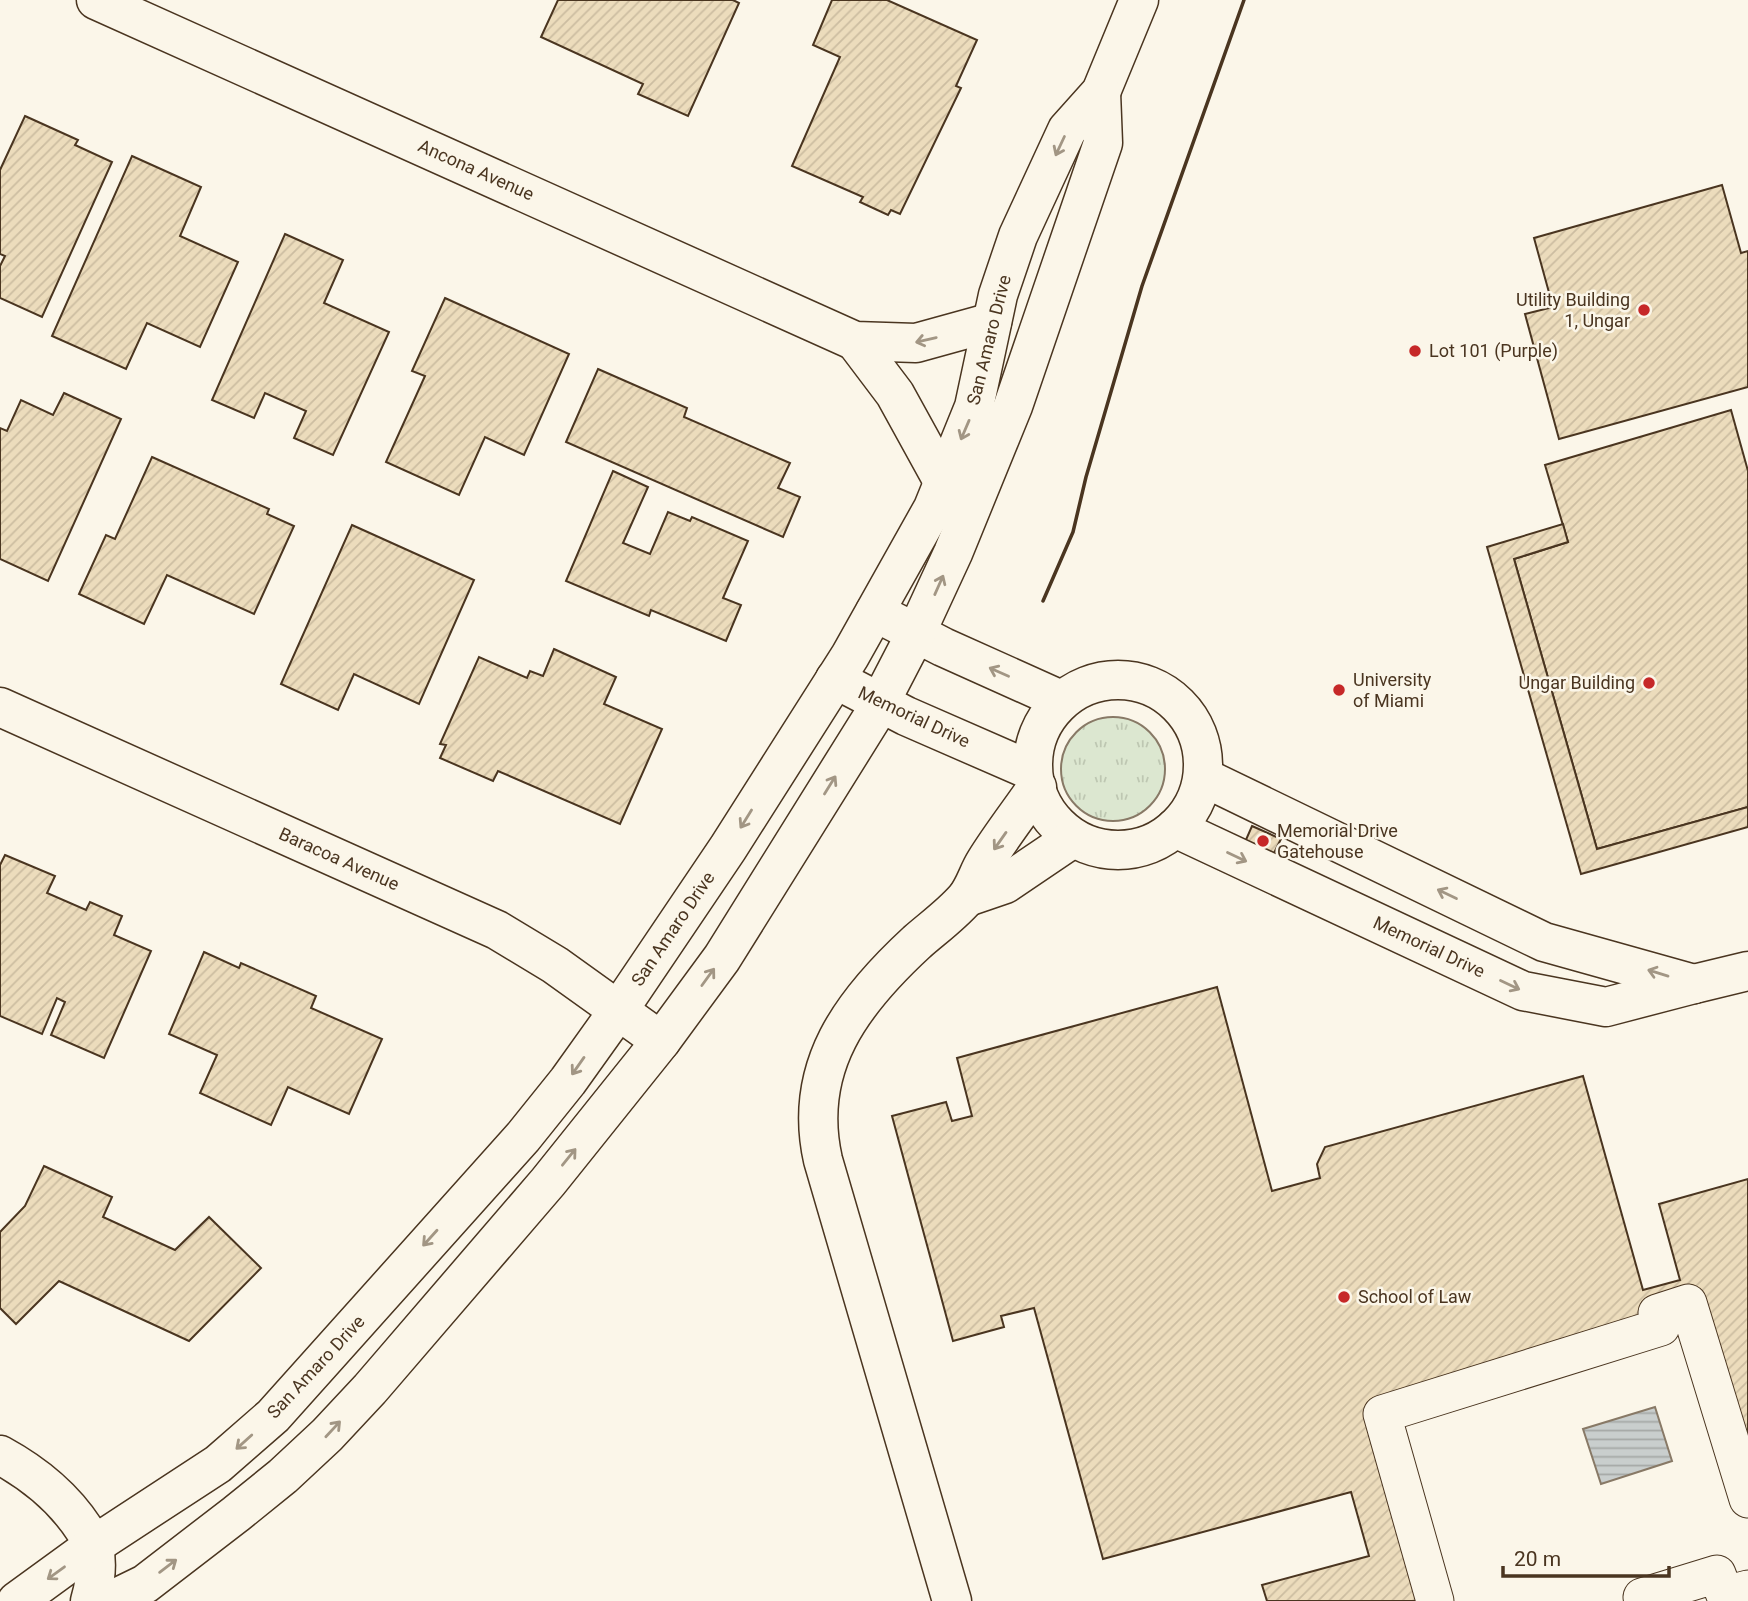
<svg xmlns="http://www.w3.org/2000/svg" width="1748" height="1601" font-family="Roboto,sans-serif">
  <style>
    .grass { fill: url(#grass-tufts); stroke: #887966; stroke-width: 2 }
    .water { fill: url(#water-rules); stroke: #887966; stroke-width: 2 }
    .building { fill: url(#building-hatch); stroke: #4a3520; stroke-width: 2 }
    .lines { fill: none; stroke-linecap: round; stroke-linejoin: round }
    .pedestrian-casing { stroke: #4a3520; stroke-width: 39 }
    .minor-casing { stroke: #4a3520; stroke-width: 41 }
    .tertiary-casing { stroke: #4a3520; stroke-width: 41 }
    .pedestrian { stroke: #fbf6e9; stroke-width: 37 }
    .minor { stroke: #fbf6e9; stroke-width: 38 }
    .tertiary { stroke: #fbf6e9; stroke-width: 38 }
    .wall { stroke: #4a3520; stroke-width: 3.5 }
    .oneway { stroke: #a29684 }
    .poi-dot { fill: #c62828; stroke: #fbf6e9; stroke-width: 2.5 }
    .labels { text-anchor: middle; stroke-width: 5; stroke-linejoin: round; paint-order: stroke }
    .street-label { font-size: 18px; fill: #4a3520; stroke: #fbf6e9 }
    .poi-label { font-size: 18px; fill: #4a3520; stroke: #fbf6e9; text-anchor: start }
  </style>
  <defs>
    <pattern id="grass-tufts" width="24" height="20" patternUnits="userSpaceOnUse" patternTransform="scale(1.75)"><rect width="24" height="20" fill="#dce7d0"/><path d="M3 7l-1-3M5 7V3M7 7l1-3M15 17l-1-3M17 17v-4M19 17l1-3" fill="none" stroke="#bec7b2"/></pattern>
    <pattern id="water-rules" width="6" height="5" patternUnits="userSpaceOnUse" patternTransform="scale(1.75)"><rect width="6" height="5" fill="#c9cecd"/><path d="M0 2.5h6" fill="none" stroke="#a5a8a6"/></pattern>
    <pattern id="building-hatch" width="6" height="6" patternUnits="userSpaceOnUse" patternTransform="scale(1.75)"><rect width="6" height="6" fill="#ecdcbc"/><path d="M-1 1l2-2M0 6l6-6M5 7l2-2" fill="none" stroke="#ccbda1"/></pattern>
  </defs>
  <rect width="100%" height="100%" fill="#fbf6e9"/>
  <!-- grass -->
  <circle class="grass" cx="1113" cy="769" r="52"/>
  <!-- water -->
  <path class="water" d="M1655 1407 1672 1461 1601 1484 1583 1429Z"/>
  <!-- building -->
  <g class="building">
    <path d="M558 0H733L739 3 688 116 638 94 643 84 541 37Z"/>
    <path d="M832 0H887L977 40 956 86 961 88 900 214 891 210 888 215 860 202 863 197 792 166 840 57 813 45Z"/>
    <path d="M25 116 78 140 75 145 112 162 42 317 0 298V266L5 256 0 254V170Z"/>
    <path d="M132 156 201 187 180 236 238 262 200 347 147 323 126 369 52 336Z"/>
    <path d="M1722 185 1741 253 1748 251V387L1559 439 1525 314 1553 307 1534 238Z"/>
    <path d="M285 234 343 260 324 303 389 332 333 455 294 438 306 411 265 393 254 418 212 400Z"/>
    <path d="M445 298 569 354 524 455 485 437 459 495 386 462 425 376 412 371Z"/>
    <path d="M598 369 687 408 684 417 790 463 778 488 800 497 783 537 566 442Z"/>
    <path d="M64 393 121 419 48 581 0 559V428L7 431 21 400 53 415Z"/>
    <path d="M1731 410 1748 471V807L1597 849 1514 559 1568 542 1545 465Z"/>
    <path d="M152 457 269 509 267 514 294 526 254 614 167 575 144 624 79 594 106 535 115 539Z"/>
    <path d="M613 471 648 487 623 543 650 554 668 512 690 521 692 517 748 541 723 598 741 605 726 641 651 610 649 616 566 581Z"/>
    <path d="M1563 524 1568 542 1514 559 1597 849 1748 807V827L1581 874 1487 547Z"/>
    <path d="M352 525 474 580 419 704 354 674 338 710 281 684Z"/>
    <path d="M554 649 616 677 604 704 662 729 620 824 498 771 493 781 440 758 446 745 440 744 479 657 527 678 530 671 543 676Z"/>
    <path d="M1252 826 1281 839 1273 855 1245 842Z"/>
    <path d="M5 855 55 876 47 893 86 910 90 902 122 916 114 935 151 951 104 1058 51 1035 65 1002 57 998 42 1034 0 1016V865Z"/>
    <path d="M204 952 239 968 241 963 316 996 311 1008 382 1039 349 1114 288 1087 271 1125 200 1093 217 1055 169 1034Z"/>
    <path d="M1217 987 1272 1191 1320 1178 1317 1164 1325 1147 1583 1076 1643 1290 1680 1280 1659 1204 1748 1179V1499L1688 1303 1382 1414 1435 1601H1267L1262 1585 1369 1556 1351 1492 1103 1559 1034 1308 1001 1316 1004 1327 953 1341 892 1116 946 1102 952 1121 972 1116 957 1058Z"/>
    <path d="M44 1166 112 1197 103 1217 175 1250 209 1217 261 1268 189 1341 59 1281 16 1324 0 1308V1232L25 1206Z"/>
  </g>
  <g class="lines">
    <!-- pedestrian casing -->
    <g class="pedestrian-casing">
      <g id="pedestrian">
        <path d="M1435 1601 1382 1414 1661 1327 1657 1313 1688 1303 1748 1499"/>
        <path d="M1643 1601 1642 1597 1717 1574 1725 1595 1748 1589"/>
      </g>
    </g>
    <!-- minor casing -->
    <g class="minor-casing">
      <g id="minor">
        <path d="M96 0 855 341 916 343 992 322"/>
        <path d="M855 341 895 394 944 483"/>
        <path d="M875 612 943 647 1061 700"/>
        <path d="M835 679 906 716 1032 771"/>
        <circle cx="1118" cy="765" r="85"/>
        <path d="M0 707 497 930 555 965 661 1041"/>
        <path d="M1175 828 1523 991 1606 1007 1694 984 1544 942 1203 777"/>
        <path d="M967 897 1005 884 1073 838"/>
        <path d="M1694 984 1748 971"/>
        <path d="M0 1455C33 1473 63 1497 84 1529 88 1535 93 1541 94 1548 98 1565 95 1584 90 1601"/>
        <path d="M952 1601 823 1160C802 1067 852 1002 917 942 933 928 951 915 965 899 974 889 978 873 985 862 1001 836 1020 812 1037 787"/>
      </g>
    </g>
    <!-- tertiary casing -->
    <g class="tertiary-casing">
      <g id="tertiary">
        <path d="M17 1601 94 1545 218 1464 273 1416 523 1137 568 1081 618 1011 728 848 850 656 933 508 974 407 998 295 1018 236 1067 130 1101 92 1139 0"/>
        <path d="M110 1601 145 1584 236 1514 283 1476 327 1435 370 1389 548 1182 661 1041 722 958 873 716 916 633 953 553 1013 406 1103 143 1101 92"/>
      </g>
    </g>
    <!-- pedestrian -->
    <use href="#pedestrian" class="pedestrian"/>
    <!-- minor -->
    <use href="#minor" class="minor"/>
    <!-- tertiary -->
    <use href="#tertiary" class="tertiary"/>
    <!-- wall -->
    <path class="wall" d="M1043 601 1073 532 1086 477 1142 286 1244 0"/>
  </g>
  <!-- one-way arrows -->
  <defs><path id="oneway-shaft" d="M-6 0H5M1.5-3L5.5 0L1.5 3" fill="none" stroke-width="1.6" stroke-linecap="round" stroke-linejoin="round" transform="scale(1.75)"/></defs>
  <g class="oneway">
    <use href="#oneway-shaft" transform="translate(1060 146) rotate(115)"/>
    <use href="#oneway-shaft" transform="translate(926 340) rotate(167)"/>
    <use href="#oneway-shaft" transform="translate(965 430) rotate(113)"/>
    <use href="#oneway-shaft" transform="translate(939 585) rotate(-66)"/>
    <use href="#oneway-shaft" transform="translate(999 672) rotate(-156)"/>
    <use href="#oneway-shaft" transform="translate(830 785) rotate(-58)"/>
    <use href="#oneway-shaft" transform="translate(746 819) rotate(122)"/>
    <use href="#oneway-shaft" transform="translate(1000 841) rotate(125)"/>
    <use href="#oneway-shaft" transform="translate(1237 857) rotate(25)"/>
    <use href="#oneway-shaft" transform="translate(1447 894) rotate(-154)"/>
    <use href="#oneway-shaft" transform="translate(1658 973) rotate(-163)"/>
    <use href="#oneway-shaft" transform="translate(708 977) rotate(-54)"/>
    <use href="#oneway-shaft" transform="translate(1510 985) rotate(25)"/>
    <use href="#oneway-shaft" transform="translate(578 1066) rotate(125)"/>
    <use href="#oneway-shaft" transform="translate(569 1157) rotate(-51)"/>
    <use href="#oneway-shaft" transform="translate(430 1238) rotate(132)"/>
    <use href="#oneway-shaft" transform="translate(333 1429) rotate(-47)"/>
    <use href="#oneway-shaft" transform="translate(244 1442) rotate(138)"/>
    <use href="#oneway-shaft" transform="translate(168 1566) rotate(-37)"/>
    <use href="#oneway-shaft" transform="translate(56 1573) rotate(144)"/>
  </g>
  <!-- markers -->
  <g class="poi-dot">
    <circle cx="1644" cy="310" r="7"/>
    <circle cx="1415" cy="351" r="7"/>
    <circle cx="1649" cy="683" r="7"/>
    <circle cx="1339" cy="690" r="7"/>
    <circle cx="1263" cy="841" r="7"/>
    <circle cx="1344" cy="1297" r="7"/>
  </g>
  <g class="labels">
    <!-- street labels -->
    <g class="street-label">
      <text transform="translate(476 170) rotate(24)" y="6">Ancona Avenue</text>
      <text transform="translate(989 340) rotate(-76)" y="6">San Amaro Drive</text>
      <text transform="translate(914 717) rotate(25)" y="6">Memorial Drive</text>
      <text transform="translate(339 859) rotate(24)" y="6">Baracoa Avenue</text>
      <text transform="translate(673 929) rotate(-56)" y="6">San Amaro Drive</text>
      <text transform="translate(1429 947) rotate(25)" y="6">Memorial Drive</text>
      <text transform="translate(316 1367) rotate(-47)" y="6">San Amaro Drive</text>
    </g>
    <!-- poi labels -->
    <g class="poi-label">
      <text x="1630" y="306" text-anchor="end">Utility Building<tspan x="1630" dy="21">1, Ungar</tspan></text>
      <text x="1429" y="357">Lot 101 (Purple)</text>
      <text x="1353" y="686">University<tspan x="1353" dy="21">of Miami</tspan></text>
      <text x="1635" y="689" text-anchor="end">Ungar Building</text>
      <text x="1277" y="837">Memorial Drive<tspan x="1277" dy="21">Gatehouse</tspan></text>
      <text x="1358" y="1303">School of Law</text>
    </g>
  </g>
  <!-- scale -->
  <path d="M1503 1566v10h166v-10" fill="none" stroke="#4a3520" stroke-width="3.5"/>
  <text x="1514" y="1566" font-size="21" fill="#4a3520" stroke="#fbf6e9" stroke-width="5" paint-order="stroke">20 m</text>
</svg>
